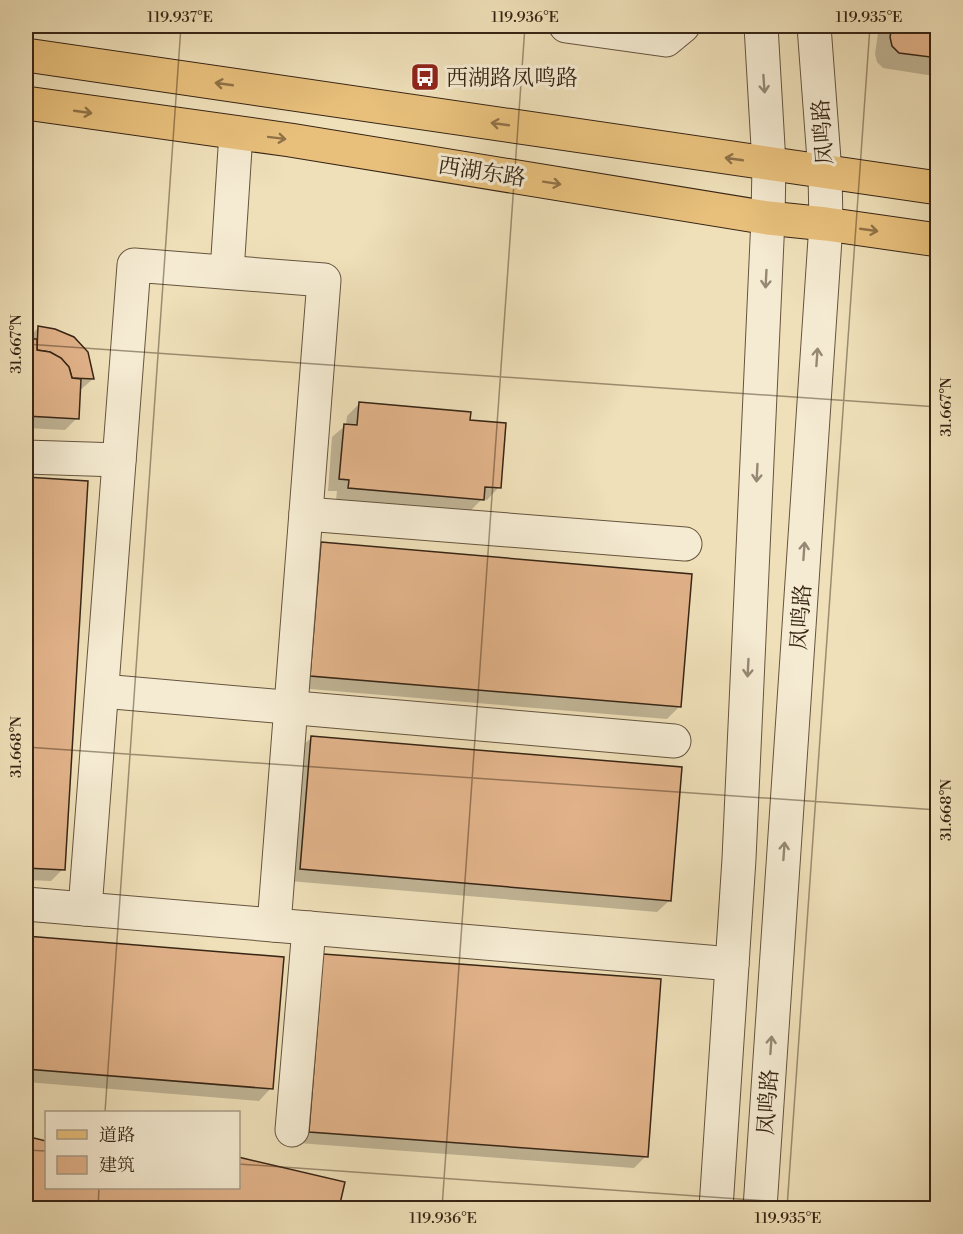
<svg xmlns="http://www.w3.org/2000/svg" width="963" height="1234" font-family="'Libre Bodoni','Noto Serif SC',serif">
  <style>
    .shadow { fill: #0003 }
    .building { fill: #e2b38a; stroke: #372515; stroke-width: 1.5 }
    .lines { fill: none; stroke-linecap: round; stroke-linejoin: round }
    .minor-casing { stroke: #65543e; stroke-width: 35 }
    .major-casing { stroke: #372515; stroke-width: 35 }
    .minor { stroke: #f5ebd2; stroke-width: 33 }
    .major { stroke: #e8c07c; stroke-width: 33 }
    .oneway { stroke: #907248 }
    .oneway2 { stroke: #968874 }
    .ticks { fill: none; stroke: #372515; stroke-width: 1.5; stroke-opacity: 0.45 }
    .labels { text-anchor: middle; stroke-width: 6; stroke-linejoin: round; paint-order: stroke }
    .poi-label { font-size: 22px; fill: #372515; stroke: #f5ebd2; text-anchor: start }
    .street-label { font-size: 22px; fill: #372515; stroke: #f5ebd2 }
    .neatline { fill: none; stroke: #372515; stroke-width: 2 }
    .ticks-label { font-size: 15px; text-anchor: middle; fill: #372515 }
  </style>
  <rect width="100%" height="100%" fill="#efe0b9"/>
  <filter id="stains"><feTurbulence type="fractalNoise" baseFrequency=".00333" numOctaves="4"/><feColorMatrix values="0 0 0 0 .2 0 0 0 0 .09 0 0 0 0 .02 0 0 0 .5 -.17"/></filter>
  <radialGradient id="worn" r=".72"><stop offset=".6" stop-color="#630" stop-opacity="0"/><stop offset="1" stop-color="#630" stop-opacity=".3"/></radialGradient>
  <!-- shadow -->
  <g class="shadow">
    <path d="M879 26H938V72L934 76 883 68 877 62 875 54Z"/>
    <path d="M38 328 93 379 79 391 77 418 65 430 26 428V340Z"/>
    <path d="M359 404 468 421 499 487 487 500 482 499 470 511 336 500 337 491H328L332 437 346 425 347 416Z"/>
    <path d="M26 479 86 482 63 869 51 881 26 880Z"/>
    <path d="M322 544 679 707 667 719 298 688 310 556Z"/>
    <path d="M312 737 670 900 657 912 289 881 299 749Z"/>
    <path d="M26 938 282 959 271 1088 259 1101 26 1082Z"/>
    <path d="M311 967 646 1156 634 1168 298 1143Z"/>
    <path d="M26 1137 46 1142V1188H238L343 1183 337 1208H26Z"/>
  </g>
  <!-- building -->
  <g class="building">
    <path d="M892 26H938V58L899 53 892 46 890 37Z"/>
    <path d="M38 326 55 329 74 337 88 352 94 379 72 378 69 367 61 358 50 352 37 350Z"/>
    <path d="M26 339H37V350L50 352 61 358 69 367 72 378 81 379 79 419 26 416Z"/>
    <path d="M359 402 471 412 470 420 506 423 501 488 485 487 484 500 348 488 349 480 339 479 344 424 357 425Z"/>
    <path d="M26 477 88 481 65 870 26 868Z"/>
    <path d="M321 542 692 574 681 707 310 676Z"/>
    <path d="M311 736 682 767 671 901 300 869Z"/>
    <path d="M26 936 284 957 273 1089 26 1069Z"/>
    <path d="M323 954 661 979 648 1157 309 1132Z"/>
    <path d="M26 1136 46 1141V1188H238V1157L345 1182 339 1208H26Z"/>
  </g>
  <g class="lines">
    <!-- minor casing -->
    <g class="minor-casing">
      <g id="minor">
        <path d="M566 26 666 40 683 26"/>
        <path d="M227 272 236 133"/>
        <path d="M26 457 119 460"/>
        <path d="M306 514 685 544"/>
        <path d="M102 691 674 741"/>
        <path d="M26 904 732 964"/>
        <path d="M85 909 134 265 324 280 274 925"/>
        <path d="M292 1130 309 928"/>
        <path d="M716 1208 739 859 768 218 769 164 761 26"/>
        <path d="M760 1208 826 224 825 173 814 26"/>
      </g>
    </g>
    <!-- major casing -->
    <g class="major-casing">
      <g id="major">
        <path d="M26 55 938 188"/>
        <path d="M26 103 290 140 768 218 826 224 938 240"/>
      </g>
    </g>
    <!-- minor -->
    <use href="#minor" class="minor"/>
    <!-- major -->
    <use href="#major" class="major"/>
  </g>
  <!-- one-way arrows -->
  <defs><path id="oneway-shaft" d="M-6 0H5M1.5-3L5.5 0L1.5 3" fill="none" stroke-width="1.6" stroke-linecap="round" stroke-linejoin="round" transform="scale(1.5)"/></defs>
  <g class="oneway">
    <use href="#oneway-shaft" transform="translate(224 84) rotate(-172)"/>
    <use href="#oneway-shaft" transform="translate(83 112) rotate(8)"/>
    <use href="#oneway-shaft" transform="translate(500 124) rotate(-172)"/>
    <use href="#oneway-shaft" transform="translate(277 138) rotate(7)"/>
    <use href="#oneway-shaft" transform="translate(734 159) rotate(-172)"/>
    <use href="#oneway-shaft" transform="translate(552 183) rotate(9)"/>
    <use href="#oneway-shaft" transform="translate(869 230) rotate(8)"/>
  </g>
  <g class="oneway2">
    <use href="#oneway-shaft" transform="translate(764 84) rotate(86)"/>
    <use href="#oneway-shaft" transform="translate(766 279) rotate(93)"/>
    <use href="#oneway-shaft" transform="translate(817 357) rotate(-86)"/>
    <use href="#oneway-shaft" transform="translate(757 473) rotate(93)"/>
    <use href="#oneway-shaft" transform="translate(804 551) rotate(-86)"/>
    <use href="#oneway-shaft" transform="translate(748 668) rotate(93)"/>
    <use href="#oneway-shaft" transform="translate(784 851) rotate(-86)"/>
    <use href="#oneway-shaft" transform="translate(771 1045) rotate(-86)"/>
  </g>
  <!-- ticks -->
  <path class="ticks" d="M26 344 938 407M26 747 938 810M105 1112 181 26M26 1150 46 1151M238 1164 868 1208M98 1208 99 1188M442 1208 525 26M787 1208 870 26"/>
  <!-- icons -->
  <defs>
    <g id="bus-square" transform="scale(1.5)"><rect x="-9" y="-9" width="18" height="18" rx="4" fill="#8f2418" stroke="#f5ebd2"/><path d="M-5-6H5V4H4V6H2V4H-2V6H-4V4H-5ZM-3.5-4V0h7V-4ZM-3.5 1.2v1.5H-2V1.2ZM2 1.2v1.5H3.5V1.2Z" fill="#fff"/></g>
  </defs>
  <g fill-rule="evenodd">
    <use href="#bus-square" x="425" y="77"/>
  </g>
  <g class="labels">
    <!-- poi labels -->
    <g class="poi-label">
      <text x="446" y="85">西湖路凤鸣路</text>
    </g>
    <!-- street labels -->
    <g class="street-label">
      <text transform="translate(822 132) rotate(-94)" y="8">凤鸣路</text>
      <text transform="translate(482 171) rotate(9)" y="8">西湖东路</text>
      <text transform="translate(800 617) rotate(-86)" y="8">凤鸣路</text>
      <text transform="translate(767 1102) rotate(-86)" y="8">凤鸣路</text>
    </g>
  </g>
  <!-- margin -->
  <rect width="963" height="1234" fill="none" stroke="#efe0b9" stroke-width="66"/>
  <!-- legend -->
  <rect x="45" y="1111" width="195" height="78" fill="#f5ebd2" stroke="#a99c86" stroke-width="1.5"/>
  <rect x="57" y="1130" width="30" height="9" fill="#e8c07c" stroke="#a99c86" stroke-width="1.5"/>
  <text x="99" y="1141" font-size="18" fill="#372515">道路</text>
  <rect x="57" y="1156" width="30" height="18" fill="#e2b38a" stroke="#a99c86" stroke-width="1.5"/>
  <text x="99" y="1171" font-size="18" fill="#372515">建筑</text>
  <rect x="33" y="33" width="897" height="1168" class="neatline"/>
  <g class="ticks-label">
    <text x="180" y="22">119.937°E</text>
    <text x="525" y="22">119.936°E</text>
    <text x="869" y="22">119.935°E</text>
    <text transform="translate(16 344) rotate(-90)" y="5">31.667°N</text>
    <text transform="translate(946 407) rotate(-90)" y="5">31.667°N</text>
    <text transform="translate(16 747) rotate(-90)" y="5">31.668°N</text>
    <text transform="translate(946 810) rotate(-90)" y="5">31.668°N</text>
    <text x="443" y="1223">119.936°E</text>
    <text x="788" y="1223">119.935°E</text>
  </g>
  <rect width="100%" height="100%" filter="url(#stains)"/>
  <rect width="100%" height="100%" fill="url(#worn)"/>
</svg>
